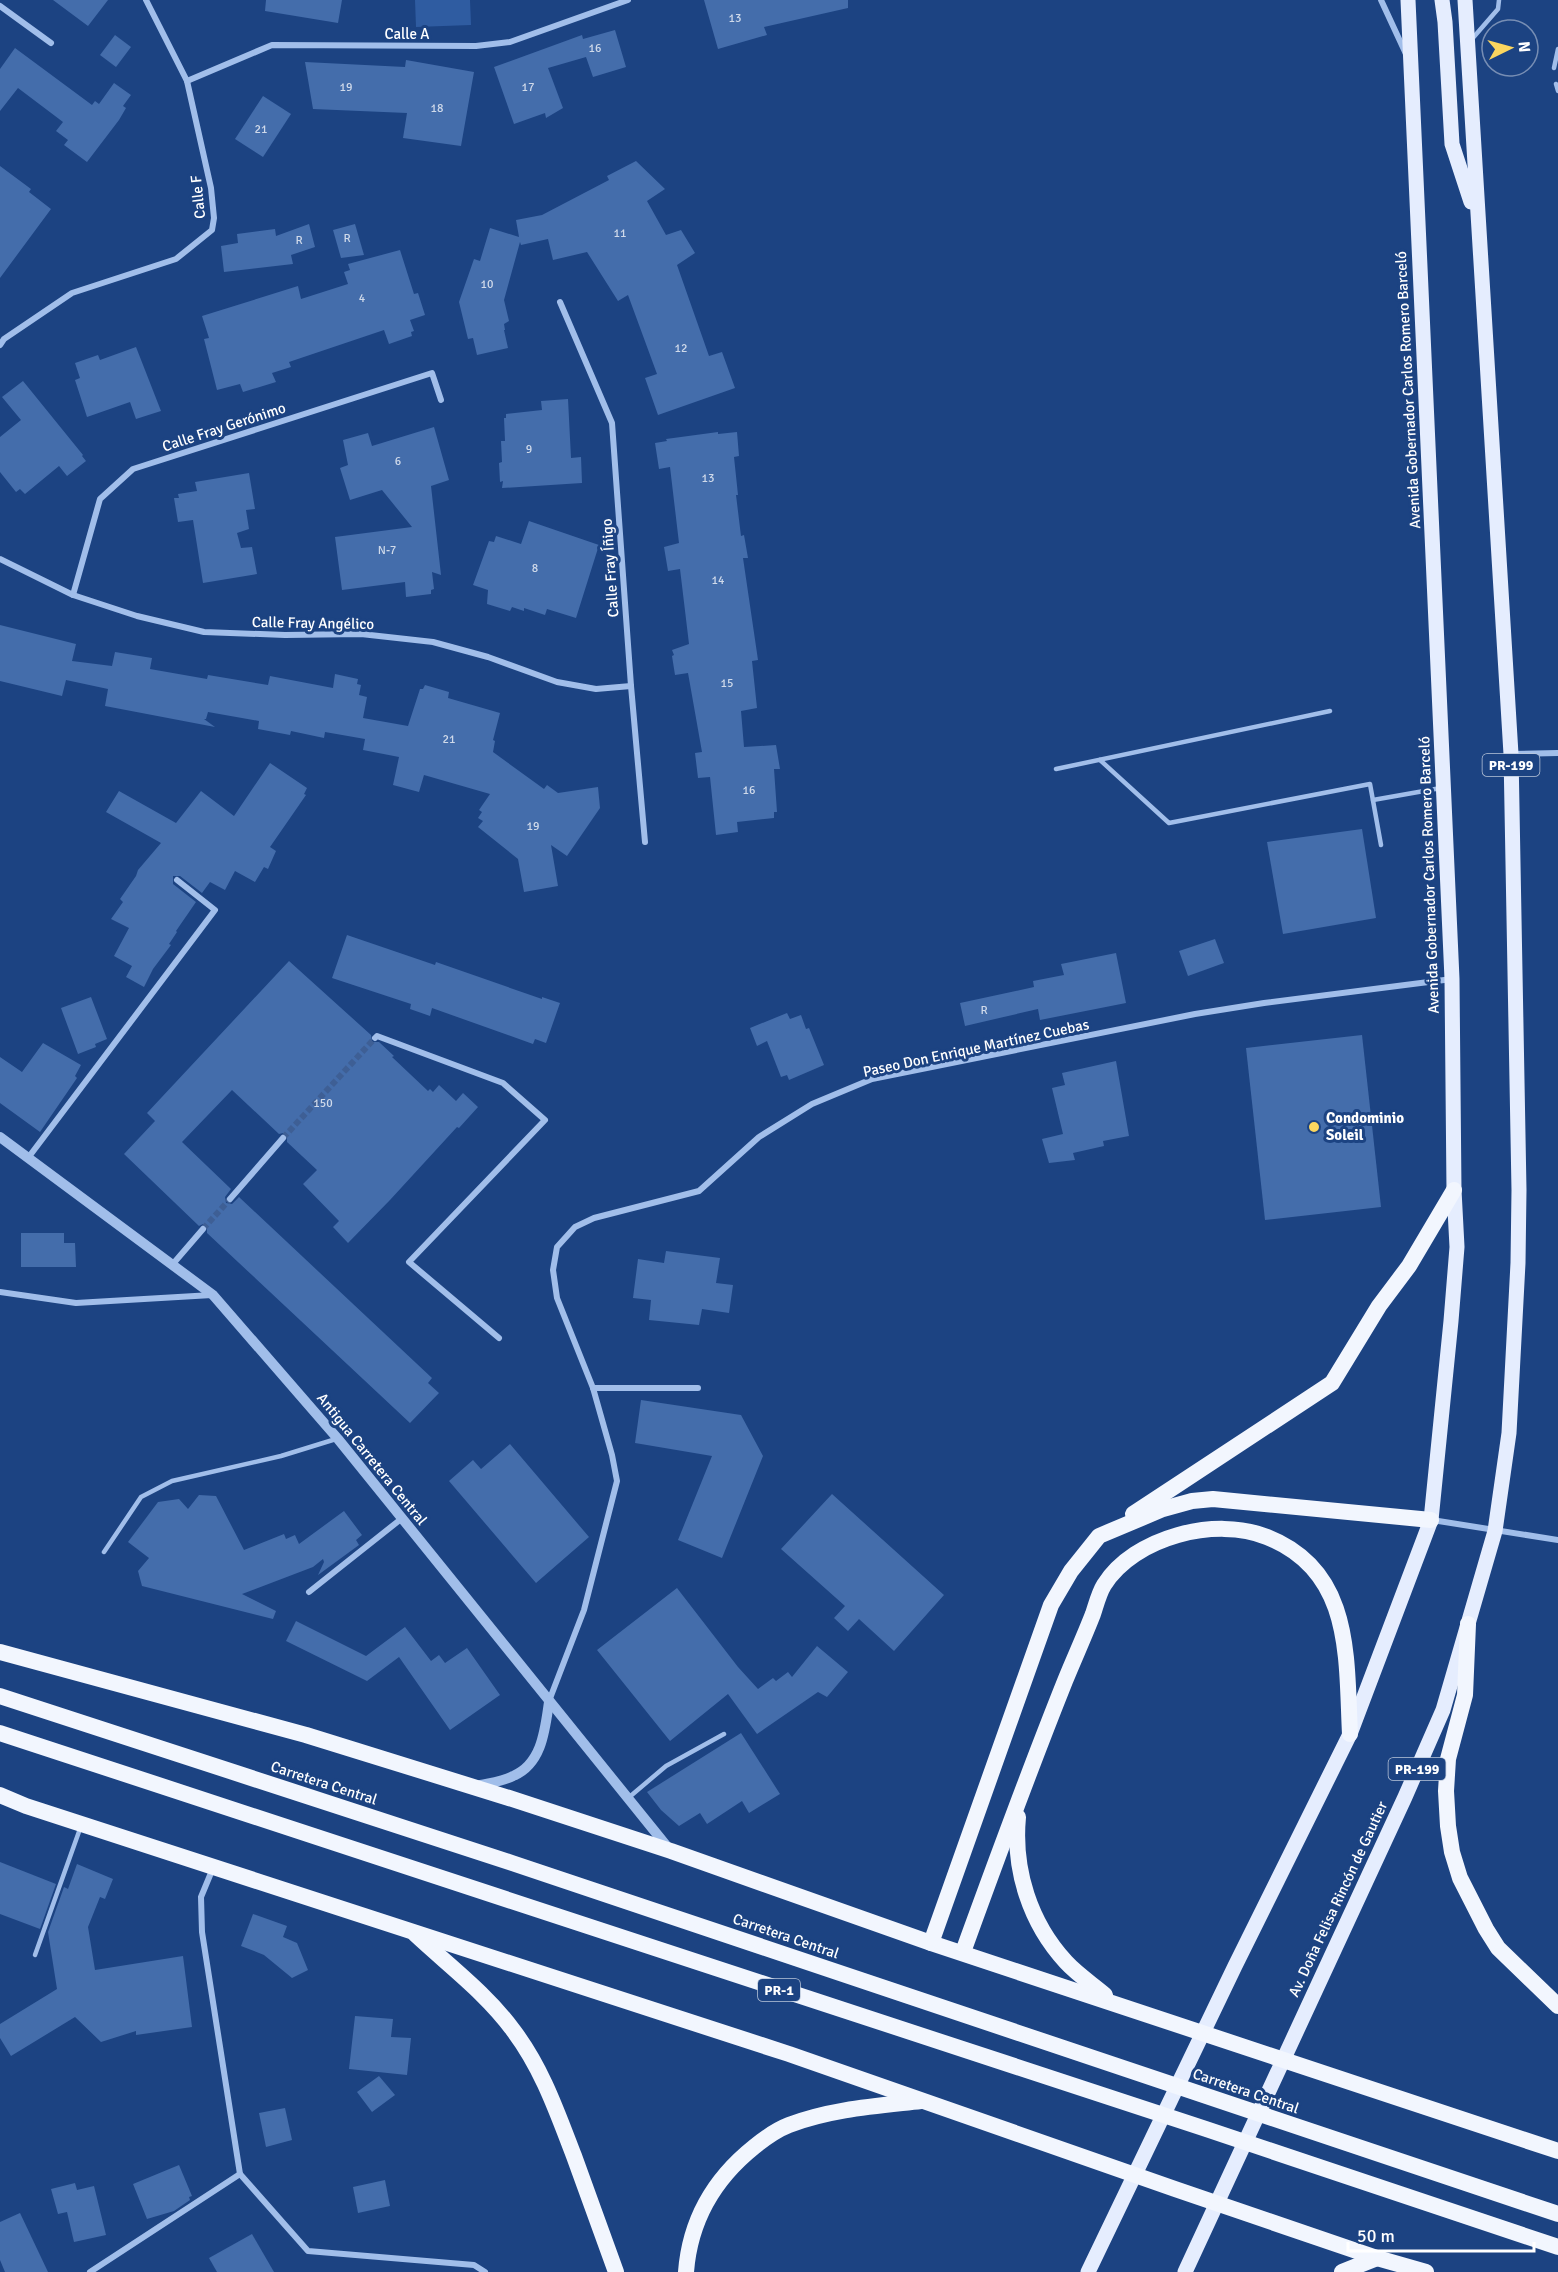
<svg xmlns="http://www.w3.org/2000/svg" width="1558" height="2272" font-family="Signika,sans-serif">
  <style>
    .green { fill: #2f5ca1 }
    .building { fill: #446dab }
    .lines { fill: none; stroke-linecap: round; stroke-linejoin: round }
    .minor-tunnel { stroke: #3e5f95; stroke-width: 6; stroke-dasharray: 6 3; stroke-linecap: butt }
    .service { stroke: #a1beea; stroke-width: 4.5 }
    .minor { stroke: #a1beea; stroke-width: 6 }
    .tertiary { stroke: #a1beea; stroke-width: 10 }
    .primary { stroke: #e5edfe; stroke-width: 15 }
    .trunk { stroke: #f2f6fe; stroke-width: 16 }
    .poi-dot { fill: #fbd65f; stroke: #1c4382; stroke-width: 2 }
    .labels { text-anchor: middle; stroke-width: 6; stroke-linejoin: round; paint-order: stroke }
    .number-label { font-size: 12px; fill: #d0daea }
    .shield { fill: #1c4382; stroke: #bbc7da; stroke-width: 1.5 }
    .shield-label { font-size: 14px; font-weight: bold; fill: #fff }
    .street-label { font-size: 15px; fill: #fff; stroke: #1c4382 }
    .poi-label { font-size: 15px; font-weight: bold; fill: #fff; stroke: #1c4382; text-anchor: start }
  </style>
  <rect width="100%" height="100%" fill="#1c4382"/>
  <!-- green -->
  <path class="green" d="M415 0H470L471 25 416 27Z"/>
  <!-- building -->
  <g class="building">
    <path d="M53 0H108L88 26Z"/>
    <path d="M266 0H342L338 23 265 11Z"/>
    <path d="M704 0H848V8L764 27 767 35 718 49Z"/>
    <path d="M615 30 626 67 593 77 586 57 548 68 563 108 546 118 545 113 514 124 494 67 582 35 583 39Z"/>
    <path d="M115 35 131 47 116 67 100 55Z"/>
    <path d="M15 48 92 105 95 101 99 104 114 83 131 95 123 106 126 108 119 120 87 162 64 145 68 140 56 131 63 122 18 88 0 111V69Z"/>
    <path d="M406 60 474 72 461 146 403 138 407 113 313 109 305 62 405 67Z"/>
    <path d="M263 96 291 114 263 157 235 139Z"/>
    <path d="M636 161 665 189 647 201 666 235 681 230 695 253 677 265 709 356 722 352 735 388 658 415 645 378 657 374 628 295 618 301 587 252 553 260 548 239 521 245 520 242 504 300 509 321 504 324 505 330H504L508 348 477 355 473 338 468 339 459 302 474 259 480 261 490 228 519 237 516 220 542 215 609 180 607 176Z"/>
    <path d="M0 166 31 189 29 192 51 209 0 278Z"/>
    <path d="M309 224 315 247 291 255 293 264 224 272 221 246 238 243 237 234 275 229 276 236Z"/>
    <path d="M355 224 364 255 341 258 333 230Z"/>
    <path d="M400 250 414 294 418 293 425 315 410 320 414 331 411 332 412 336 389 344 384 330 289 362 291 367 272 373 276 382 243 392 240 384 217 390 204 339 209 338 202 316 298 286 301 299 348 284 344 272 350 270 348 264Z"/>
    <path d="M136 347 161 411 136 419 130 402 87 417 75 380 80 378 75 363 98 355 100 360Z"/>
    <path d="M23 381 83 455 82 456 86 461 67 476 59 466 25 494 20 489 16 492 0 472V437L21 420 2 397Z"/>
    <path d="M568 399 571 458 581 457 582 483 502 488 503 481 500 482 499 463 502 462 501 441H505L504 418H506V414L542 410 541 401Z"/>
    <path d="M434 427 449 480 431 486 441 575 432 572 434 589 431 590V594L406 597 405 582 342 590 335 537 412 527 382 490 350 500 340 468 348 465 343 440 368 433 372 446Z"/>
    <path d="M718 432V434L737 432 739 456 734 457 738 495H736L741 536 744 535 748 558H743L758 660 752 661 757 708 741 711 744 747 776 745 780 769H774L777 812H774V818L737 822 738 832 716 835 710 777 698 778 695 753 702 752 688 673 675 675 672 656 674 655 672 650 689 644 680 569 668 571 664 547 679 543 670 467 659 469 655 443 667 441 666 439Z"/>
    <path d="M249 473 255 509 246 510 249 529 237 533 241 548 252 547 257 574 203 583 193 520 178 522 174 498H179L178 494 197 491 195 482Z"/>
    <path d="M529 521 599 545 576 618 547 609 545 615 524 608V611L512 607 510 611 487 604 488 590 473 585 489 541 494 542 496 536 521 544Z"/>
    <path d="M0 625 76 644 72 661 112 666 115 652 152 658 150 669 207 679 208 675 268 685 270 676 333 688 335 674 358 679 357 684 361 685 359 695 367 697 363 718 408 726 420 689H423L425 685 449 692 448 698 500 713 493 740 495 741 493 752 544 789 547 785 558 793 598 787 600 808 567 856 551 845 558 886 524 892 518 859 478 827 483 821 478 818 482 812 479 810 490 794 424 775 419 792 393 785 399 757 363 750 365 739 325 732 324 738 291 731 290 735 258 729 259 721 208 712 206 719H204L215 727 105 706 108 689 66 680 62 696 0 681Z"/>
    <path d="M270 763 307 788 304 794 306 795 270 847 276 851 268 869 264 867 255 882 235 871 225 890 210 882 202 893 180 876H173V884L196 902 176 931 177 932 169 944 171 945 153 969 144 987 126 977 132 966 114 956 129 928 111 919 123 902 120 899 136 876 138 870 161 843 106 812 119 791 176 823 201 791 234 816Z"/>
    <path d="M1362 829 1376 918 1283 934 1267 842Z"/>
    <path d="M347 935 435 965 436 962 542 999V997L560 1003 546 1043 535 1039 533 1044 432 1008 430 1016 410 1009 411 1004 332 978Z"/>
    <path d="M1215 939 1224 963 1188 976 1179 951Z"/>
    <path d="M1116 953 1126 1003 1040 1020 1038 1009 965 1026 960 1003 1034 987 1033 981 1064 975 1061 964Z"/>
    <path d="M289 961 371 1035 372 1042H379L394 1056 392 1057 428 1091 430 1089 433 1092 439 1085 456 1101 463 1093 478 1107 459 1128 457 1127 390 1200 348 1243 333 1227 339 1221 303 1184 317 1170 287 1142V1134L283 1133 279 1134 232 1090 182 1142 231 1189 225 1197 226 1203 232 1204 239 1197 432 1378 428 1383 439 1393 410 1423 207 1233V1225L203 1224 199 1226 124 1154 155 1121 147 1113Z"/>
    <path d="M91 997 107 1039 95 1044 96 1047 78 1054 61 1008Z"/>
    <path d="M787 1013 790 1019 801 1015 806 1029 809 1028 824 1065 789 1080 787 1075 781 1077 767 1041 757 1046 750 1028Z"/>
    <path d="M1362 1035 1381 1207 1265 1220 1246 1048Z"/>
    <path d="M43 1043 81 1065 75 1076 77 1078 40 1132 0 1103V1057L22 1072Z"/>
    <path d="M1116 1061 1129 1136 1103 1141 1104 1146 1073 1153 1075 1160 1049 1163 1042 1139 1063 1134 1052 1088 1065 1085 1062 1073Z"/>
    <path d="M21 1233H64V1243H75L76 1267H21Z"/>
    <path d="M666 1251 720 1258 716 1283 733 1285 729 1313 702 1309 699 1325 649 1320 651 1300 633 1298 638 1259 664 1263Z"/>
    <path d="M641 1400 741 1415 763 1456 722 1558 678 1540 712 1456 635 1443Z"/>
    <path d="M510 1444 589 1537 536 1583 449 1481 473 1460 481 1469Z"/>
    <path d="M832 1494 944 1595 894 1651 859 1619 848 1631 834 1618 845 1606 781 1549Z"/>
    <path d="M199 1495 216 1496 244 1550 284 1534 286 1539 295 1535 299 1544 344 1511 362 1535 356 1540 359 1545 318 1575 324 1562 323 1559 313 1567 242 1594 276 1611 273 1619 142 1586 138 1571 149 1558 128 1542 158 1502 179 1499 188 1509Z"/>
    <path d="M677 1588 738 1667 758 1689 773 1678 776 1681 788 1672 792 1677 817 1646 848 1672 827 1697 818 1692 757 1734 728 1694 670 1741 597 1650Z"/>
    <path d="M296 1621 366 1656 405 1627 431 1661 439 1655 445 1663 467 1648 500 1695 450 1730 399 1657 367 1681 286 1641Z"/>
    <path d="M741 1733 780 1794 749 1813 742 1801 707 1824 700 1813 679 1826 661 1810 647 1792Z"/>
    <path d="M0 1862 56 1884 40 1929 0 1914Z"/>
    <path d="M77 1864 113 1879 105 1899 100 1897 88 1927 95 1970 183 1956 192 2027 136 2035V2031L101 2042 75 2017 11 2056 0 2038V2024L57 1989 48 1932 64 1887 68 1889Z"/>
    <path d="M253 1914 287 1926 283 1937 297 1943 308 1970 292 1978 264 1955 241 1946Z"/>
    <path d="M355 2016 393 2019 391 2037 411 2038 407 2075 349 2069Z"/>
    <path d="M379 2076 395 2095 372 2112 357 2092Z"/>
    <path d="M285 2108 292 2140 266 2147 259 2113Z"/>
    <path d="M179 2165 192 2196 189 2197 190 2200 174 2211 147 2219 133 2184Z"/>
    <path d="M385 2180 390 2206 358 2213 353 2187Z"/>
    <path d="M75 2183 77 2190 94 2186 106 2235 74 2242 67 2212 58 2214 51 2189Z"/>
    <path d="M20 2213 39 2253 48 2272H5L0 2260V2222Z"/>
    <path d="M252 2234 274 2272H217L209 2258Z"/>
  </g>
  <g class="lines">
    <!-- minor-tunnel -->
    <g class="minor-tunnel">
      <path d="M283 1138 375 1038"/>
      <path d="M203 1229 230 1199"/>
    </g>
    <!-- service -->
    <g class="service">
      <path d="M1472 39 1498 9 1499 0"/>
      <path d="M1554 68 1558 49"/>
      <path d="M1556 84 1558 91"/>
      <path d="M1100 760 1169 823 1370 784 1381 845"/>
      <path d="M1056 769 1330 711"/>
      <path d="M1373 800 1441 788"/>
      <path d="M104 1552 141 1497 172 1481 281 1456 336 1439"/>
      <path d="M627 1799 666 1766 724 1734"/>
      <path d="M35 1955 81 1826"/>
    </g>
    <!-- minor -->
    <g class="minor">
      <path d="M1381 0 1406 54"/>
      <path d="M0 6 51 43"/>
      <path d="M187 81 272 45 476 46 510 42 628 0"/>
      <path d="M560 302 612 423 631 686 645 842"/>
      <path d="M0 345 4 339 72 293 176 259 212 230 214 218 211 188 187 81 146 0"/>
      <path d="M0 559 73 595 137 616 204 632 285 635 361 634 433 642 488 657 557 682 596 689 631 686"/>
      <path d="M73 595 100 499 133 469 432 373 441 400"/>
      <path d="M1511 754 1558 753"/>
      <path d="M375 1038 377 1036 503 1083 545 1120 409 1262 499 1338"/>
      <path d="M28 1158 215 910 177 880"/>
      <path d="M230 1199 283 1138"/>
      <path d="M172 1265 203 1229"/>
      <path d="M0 1292 76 1303 212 1295"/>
      <path d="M593 1388H698"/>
      <path d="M1432 1520 1558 1540"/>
      <path d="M309 1592 401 1519"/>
      <path d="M549 1701 584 1610 617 1481 612 1455 593 1388 557 1298 553 1270 557 1247 575 1227 594 1218 699 1191 759 1137 812 1104 872 1079 1195 1014 1264 1003 1452 979"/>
      <path d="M213 1868 201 1897 202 1932 240 2174 308 2251 474 2265 485 2272"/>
      <path d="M90 2272 240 2174"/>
    </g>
    <!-- tertiary -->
    <g class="tertiary">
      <path d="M0 1137 213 1295 338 1439 669 1849"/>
      <path d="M476 1786C488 1783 502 1782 513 1776 542 1764 545 1730 549 1702"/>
    </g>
    <!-- primary -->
    <g class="primary">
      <path d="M1442 0 1445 22 1452 144 1471 202"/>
      <path d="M1088 2272 1235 1966 1350 1734 1431 1520 1451 1321 1457 1247 1454 1190 1452 979 1408 0"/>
      <path d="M1185 2272 1405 1797 1443 1710 1495 1531 1509 1433 1518 1263 1519 1190 1511 754 1465 0"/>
    </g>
    <!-- trunk -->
    <g class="trunk">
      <path d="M1133 1514 1332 1383 1379 1306 1409 1266 1454 1190"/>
      <path d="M1468 1624 1465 1695 1448 1759 1446 1791 1448 1826 1452 1852 1460 1878 1486 1929 1498 1948 1558 2006"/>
      <path d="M0 1652 306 1735 509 1798 671 1851 931 1943 1558 2151"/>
      <path d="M0 1696 512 1863 1558 2214"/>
      <path d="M0 1733 1206 2129 1558 2247"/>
      <path d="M0 1795 26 1806 789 2054 1175 2189 1377 2258 1426 2272"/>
      <path d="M1018 1817C1013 1870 1030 1923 1066 1962 1077 1974 1092 1984 1105 1995"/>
      <path d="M415 1934C448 1965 486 1993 513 2030 542 2068 557 2112 574 2156 588 2195 602 2233 616 2272"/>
      <path d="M931 1943 1051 1605 1071 1571 1099 1536 1163 1509 1192 1501 1213 1499 1431 1520"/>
      <path d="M963 1952C996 1861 1029 1771 1065 1681 1074 1659 1084 1637 1093 1614 1096 1605 1099 1593 1104 1585 1134 1537 1216 1516 1267 1537 1353 1571 1346 1657 1350 1734"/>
      <path d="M686 2272C690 2220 714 2179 754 2147 765 2138 776 2130 789 2125 831 2109 877 2106 921 2101"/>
      <path d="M1342 2272 1377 2258"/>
    </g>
  </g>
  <!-- markers -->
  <circle class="poi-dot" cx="1314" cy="1127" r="6"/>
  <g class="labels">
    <!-- number labels -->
    <g class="number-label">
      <text x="735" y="22">13</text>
      <text x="595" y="52">16</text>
      <text x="346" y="91">19</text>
      <text x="528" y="91">17</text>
      <text x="437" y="112">18</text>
      <text x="261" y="133">21</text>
      <text x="620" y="237">11</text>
      <text x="347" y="242">R</text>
      <text x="299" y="244">R</text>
      <text x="487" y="288">10</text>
      <text x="362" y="302">4</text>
      <text x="681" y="352">12</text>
      <text x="529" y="453">9</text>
      <text x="398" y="465">6</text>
      <text x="708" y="482">13</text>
      <text x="387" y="554">N-7</text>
      <text x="535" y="572">8</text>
      <text x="718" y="584">14</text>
      <text x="727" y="687">15</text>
      <text x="449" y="743">21</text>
      <text x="749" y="794">16</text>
      <text x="533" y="830">19</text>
      <text x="984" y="1014">R</text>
      <text x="323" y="1107">150</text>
    </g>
    <!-- shield labels -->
    <g class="shield">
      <rect x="1482.5" y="754" width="57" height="22" rx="4.5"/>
      <rect x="1388.5" y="1758" width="57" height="22" rx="4.5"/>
      <rect x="758" y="1979" width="42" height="22" rx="4.5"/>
    </g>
    <g class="shield-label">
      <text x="1511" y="770">PR-199</text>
      <text x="1417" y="1774">PR-199</text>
      <text x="779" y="1995">PR-1</text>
    </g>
    <!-- street labels -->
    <g class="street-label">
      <text x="407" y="39">Calle A</text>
      <text transform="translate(198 197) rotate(-96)" y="5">Calle F</text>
      <text transform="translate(1408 390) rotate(-93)" y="5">Avenida Gobernador Carlos Romero Barceló</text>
      <text transform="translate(224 427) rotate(-18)" y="5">Calle Fray Gerónimo</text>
      <text transform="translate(610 568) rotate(-94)" y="5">Calle Fray Íñigo</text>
      <text transform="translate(313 623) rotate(1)" y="5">Calle Fray Angélico</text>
      <text transform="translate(1429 875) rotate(-92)" y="5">Avenida Gobernador Carlos Romero Barceló</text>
      <text transform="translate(976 1048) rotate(-12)" y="5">Paseo Don Enrique Martínez Cuebas</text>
      <text transform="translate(372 1459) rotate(51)" y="5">Antigua Carretera Central</text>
      <text transform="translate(324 1783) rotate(18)" y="5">Carretera Central</text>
      <text transform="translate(1338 1899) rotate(-65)" y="5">Av. Doña Felisa Rincón de Gautier</text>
      <text transform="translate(786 1936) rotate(19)" y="5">Carretera Central</text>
      <text transform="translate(1246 2091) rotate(19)" y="5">Carretera Central</text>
    </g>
    <!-- poi labels -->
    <g class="poi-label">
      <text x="1326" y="1123">Condominio<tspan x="1326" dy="17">Soleil</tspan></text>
    </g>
  </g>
  <!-- north arrow -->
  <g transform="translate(1510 48) rotate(85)"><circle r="28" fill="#1c4382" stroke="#778eb4" stroke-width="1.5"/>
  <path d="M0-4.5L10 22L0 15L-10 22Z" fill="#fbd65f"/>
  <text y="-9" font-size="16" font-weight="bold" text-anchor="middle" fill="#ffffff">N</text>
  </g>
  <!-- scale -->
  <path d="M1348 2242v9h186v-9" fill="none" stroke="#ffffff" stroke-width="3"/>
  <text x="1357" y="2242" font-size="18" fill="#ffffff" stroke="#1c4382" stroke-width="4.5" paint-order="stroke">50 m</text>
</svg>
